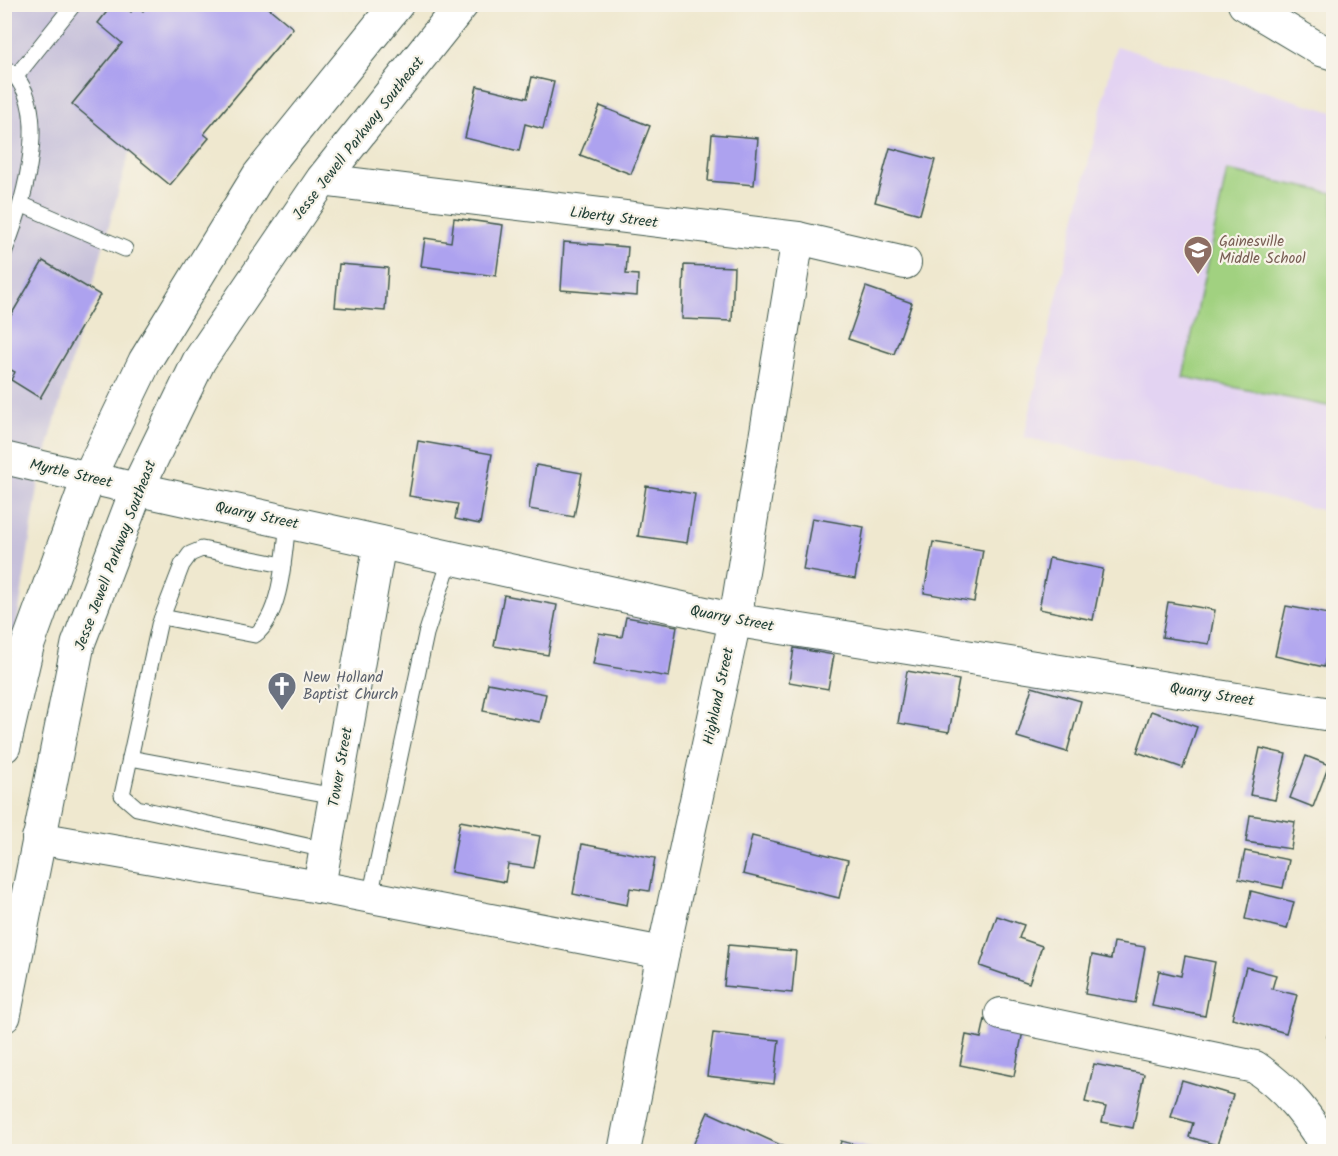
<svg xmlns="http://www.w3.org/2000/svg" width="1338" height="1156" font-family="Kalam,sans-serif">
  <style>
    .built { fill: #e3d3f2 }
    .industrial { fill: #c6c0da }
    .green { fill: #a1d180; stroke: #60875a; stroke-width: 1.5 }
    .building { fill: #ada2ef }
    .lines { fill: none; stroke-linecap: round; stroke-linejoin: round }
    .lane-casing { stroke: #3e574b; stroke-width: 17 }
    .street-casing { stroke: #3e574b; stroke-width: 34 }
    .secondary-casing { stroke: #3e574b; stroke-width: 35 }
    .primary-casing { stroke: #3e574b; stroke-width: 35 }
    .lane { stroke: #fff; stroke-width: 15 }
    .street { stroke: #fff; stroke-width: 32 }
    .secondary { stroke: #fff; stroke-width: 33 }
    .primary { stroke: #fff; stroke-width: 33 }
    .labels { text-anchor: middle; stroke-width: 4.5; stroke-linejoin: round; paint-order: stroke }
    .street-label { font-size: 15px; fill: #1f3d34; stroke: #f7f3e8 }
    .education-label { font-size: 15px; fill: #785e54; stroke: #f7f3e8; text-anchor: start }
    .worship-label { font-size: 15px; fill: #5b616d; stroke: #f7f3e8; text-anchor: start }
  </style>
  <rect width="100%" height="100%" fill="#f7f3e8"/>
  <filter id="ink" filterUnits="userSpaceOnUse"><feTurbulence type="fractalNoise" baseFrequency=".0167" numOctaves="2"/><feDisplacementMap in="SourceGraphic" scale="12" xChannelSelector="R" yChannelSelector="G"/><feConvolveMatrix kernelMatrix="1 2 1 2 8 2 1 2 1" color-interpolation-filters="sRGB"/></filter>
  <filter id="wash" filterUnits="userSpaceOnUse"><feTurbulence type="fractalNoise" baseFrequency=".008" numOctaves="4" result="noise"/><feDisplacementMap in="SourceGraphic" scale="24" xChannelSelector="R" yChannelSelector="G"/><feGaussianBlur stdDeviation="1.35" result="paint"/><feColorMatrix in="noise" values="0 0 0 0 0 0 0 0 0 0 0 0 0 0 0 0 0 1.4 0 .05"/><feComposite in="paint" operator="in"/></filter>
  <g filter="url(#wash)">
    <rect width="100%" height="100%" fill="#efe8cf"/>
    <!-- built -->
    <path class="built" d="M1116 46 1333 112V513L1024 437Z"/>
    <!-- industrial -->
    <path class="industrial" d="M5 5H170L40 475 5 701Z"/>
    <!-- green -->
    <path class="green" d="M1227 171 1333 193V407L1183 377Z"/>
    <g id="blocks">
      <!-- building -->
      <g class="building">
        <path d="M113 4H121L131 12 136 5 143 11 148 4H264L293 28 204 134 209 138 170 185 72 104 122 43 98 23Z"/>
        <path d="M532 77 554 82 543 129 525 124 519 151 465 138 477 86 527 98Z"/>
        <path d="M600 106 650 126 631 174 580 155Z"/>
        <path d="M712 134 758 138 754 185 708 181Z"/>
        <path d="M890 148 935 160 920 214 875 202Z"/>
        <path d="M454 218 503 225 496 276 421 266 425 238 451 242Z"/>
        <path d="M564 242 628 247 626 274 638 275 637 296 561 290Z"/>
        <path d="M43 261 100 295 40 398 11 380 15 372 4 366V327Z"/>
        <path d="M339 264 388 268 385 311 335 307Z"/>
        <path d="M684 265 734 267 732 321 682 319Z"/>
        <path d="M866 287 912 303 894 354 848 339Z"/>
        <path d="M418 441 492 454 480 524 455 519 458 504 409 496Z"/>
        <path d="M536 465 582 473 574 517 529 509Z"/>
        <path d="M646 486 695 494 687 543 638 536Z"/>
        <path d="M812 518 864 527 855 579 803 570Z"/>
        <path d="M933 542 983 550 974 602 924 593Z"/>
        <path d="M1049 558 1103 569 1093 620 1039 609Z"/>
        <path d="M504 595 557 605 548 655 494 646Z"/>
        <path d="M1168 602 1215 610 1209 644 1162 637Z"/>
        <path d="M1286 606 1334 615 1324 667 1275 656Z"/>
        <path d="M626 617 677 626 669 677 593 664 599 633 622 637Z"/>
        <path d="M794 648 834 655 828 689 789 682Z"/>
        <path d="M907 671 959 680 949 732 898 723Z"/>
        <path d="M488 683 546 694 540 722 483 711Z"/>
        <path d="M1032 687 1081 701 1067 752 1017 737Z"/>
        <path d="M1151 711 1197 727 1183 768 1137 752Z"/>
        <path d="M1260 748 1286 754 1275 800 1250 795Z"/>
        <path d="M1306 756 1329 765 1313 807 1290 798Z"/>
        <path d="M1250 815 1295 822 1291 849 1246 842Z"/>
        <path d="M460 821 540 836 534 868 508 864 505 882 451 872Z"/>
        <path d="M752 836 848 860 839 898 743 874Z"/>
        <path d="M582 844 655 858 649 891 630 888 627 905 573 894Z"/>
        <path d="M1245 851 1289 860 1283 888 1239 879Z"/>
        <path d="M1251 891 1294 902 1287 929 1245 919Z"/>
        <path d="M997 916 1024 925 1019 938 1042 946 1029 983 980 966Z"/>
        <path d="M1114 942 1145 947 1135 1003 1085 994 1092 955 1111 959Z"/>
        <path d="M728 945 796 951 792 993 724 986Z"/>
        <path d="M1185 956 1215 962 1205 1016 1152 1006 1159 971 1181 976Z"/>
        <path d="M1246 967 1276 975 1272 989 1297 995 1286 1033 1232 1018Z"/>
        <path d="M1333 1014H1334V1038L1327 1037Z"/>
        <path d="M985 1019 1024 1026 1014 1076 960 1065 966 1035 981 1038Z"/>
        <path d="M713 1033 779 1040 774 1084 707 1076Z"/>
        <path d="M1094 1064 1144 1074 1133 1128 1102 1122 1106 1107 1085 1102Z"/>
        <path d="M1182 1080 1233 1095 1217 1145 1189 1137 1193 1123 1171 1117Z"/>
        <path d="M708 1112 796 1152H690Z"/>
        <path d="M841 1141 879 1151V1152H838Z"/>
      </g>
    </g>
  </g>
  <g filter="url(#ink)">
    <use href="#blocks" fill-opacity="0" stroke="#3e574b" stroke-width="1.5"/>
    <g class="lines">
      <!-- lane casing -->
      <g class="lane-casing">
        <g id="lane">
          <path d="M4 67C57 100 22 207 4 253"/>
          <path d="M17 75 74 4"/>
          <path d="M23 205 125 249"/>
          <path d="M283 565 202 549 190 554 182 565 159 625 122 795 137 808 325 850"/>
          <path d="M162 617 255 635C282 615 284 554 288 522"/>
          <path d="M130 758 335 796"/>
          <path d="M370 897 426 634 451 557"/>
        </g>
      </g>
      <!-- street casing -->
      <g class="street-casing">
        <g id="street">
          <path d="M1244 4 1321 50 1334 54"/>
          <path d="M322 180 798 238 905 263"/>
          <path d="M4 458 137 489"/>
          <path d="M38 838 319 887 663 953"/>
          <path d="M319 887 380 542"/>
          <path d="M1001 1014 1255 1067C1290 1091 1307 1116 1330 1152"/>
          <path d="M624 1152 663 953 735 620 798 238"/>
        </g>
      </g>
      <!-- secondary casing -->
      <g class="secondary-casing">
        <path id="secondary" d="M137 489 735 620 1334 715"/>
      </g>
      <!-- primary casing -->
      <g class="primary-casing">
        <g id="primary">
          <path d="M4 746 27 647 89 477 145 361 259 175 397 4"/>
          <path d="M4 1016 78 644 137 489 199 361 322 180 462 4"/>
        </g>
      </g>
      <!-- lane -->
      <use href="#lane" class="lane"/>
      <!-- street -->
      <use href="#street" class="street"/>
      <!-- secondary -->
      <use href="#secondary" class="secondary"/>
      <!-- primary -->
      <use href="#primary" class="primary"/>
    </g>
  </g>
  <!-- icons -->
  <defs>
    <g id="school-pin" transform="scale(1.5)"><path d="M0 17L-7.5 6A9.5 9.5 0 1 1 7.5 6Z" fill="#8d6e63" stroke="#f7f3e8"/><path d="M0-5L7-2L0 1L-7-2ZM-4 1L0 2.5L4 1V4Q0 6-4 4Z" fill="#fff"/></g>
    <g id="church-pin" transform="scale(1.5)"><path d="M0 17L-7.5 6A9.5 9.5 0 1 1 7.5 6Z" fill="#6b7280" stroke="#f7f3e8"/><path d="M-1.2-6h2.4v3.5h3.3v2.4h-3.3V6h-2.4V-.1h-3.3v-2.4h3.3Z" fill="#fff"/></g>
  </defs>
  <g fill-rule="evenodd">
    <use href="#school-pin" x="1198" y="250"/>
    <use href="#church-pin" x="282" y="686"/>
  </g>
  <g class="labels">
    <!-- street labels -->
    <g class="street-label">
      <text transform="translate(358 138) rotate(-52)" y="5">Jesse Jewell Parkway Southeast</text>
      <text transform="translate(614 217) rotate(7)" y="5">Liberty Street</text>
      <text transform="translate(71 473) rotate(13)" y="5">Myrtle Street</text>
      <text transform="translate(257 515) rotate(12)" y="5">Quarry Street</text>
      <text transform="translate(115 555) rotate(-69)" y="5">Jesse Jewell Parkway Southeast</text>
      <text transform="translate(732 618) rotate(11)" y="5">Quarry Street</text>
      <text transform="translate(1212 694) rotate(9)" y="5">Quarry Street</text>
      <text transform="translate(718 696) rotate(-78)" y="5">Highland Street</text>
      <text transform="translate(340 767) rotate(-80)" y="5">Tower Street</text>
    </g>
    <!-- education labels -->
    <g class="education-label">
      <text x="1219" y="246">Gainesville<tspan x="1219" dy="17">Middle School</tspan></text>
    </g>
    <!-- worship labels -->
    <g class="worship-label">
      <text x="303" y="682">New Holland<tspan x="303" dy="17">Baptist Church</tspan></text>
    </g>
  </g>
  <!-- margin -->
  <rect width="1338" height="1156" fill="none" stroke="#f7f3e8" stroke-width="24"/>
</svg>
